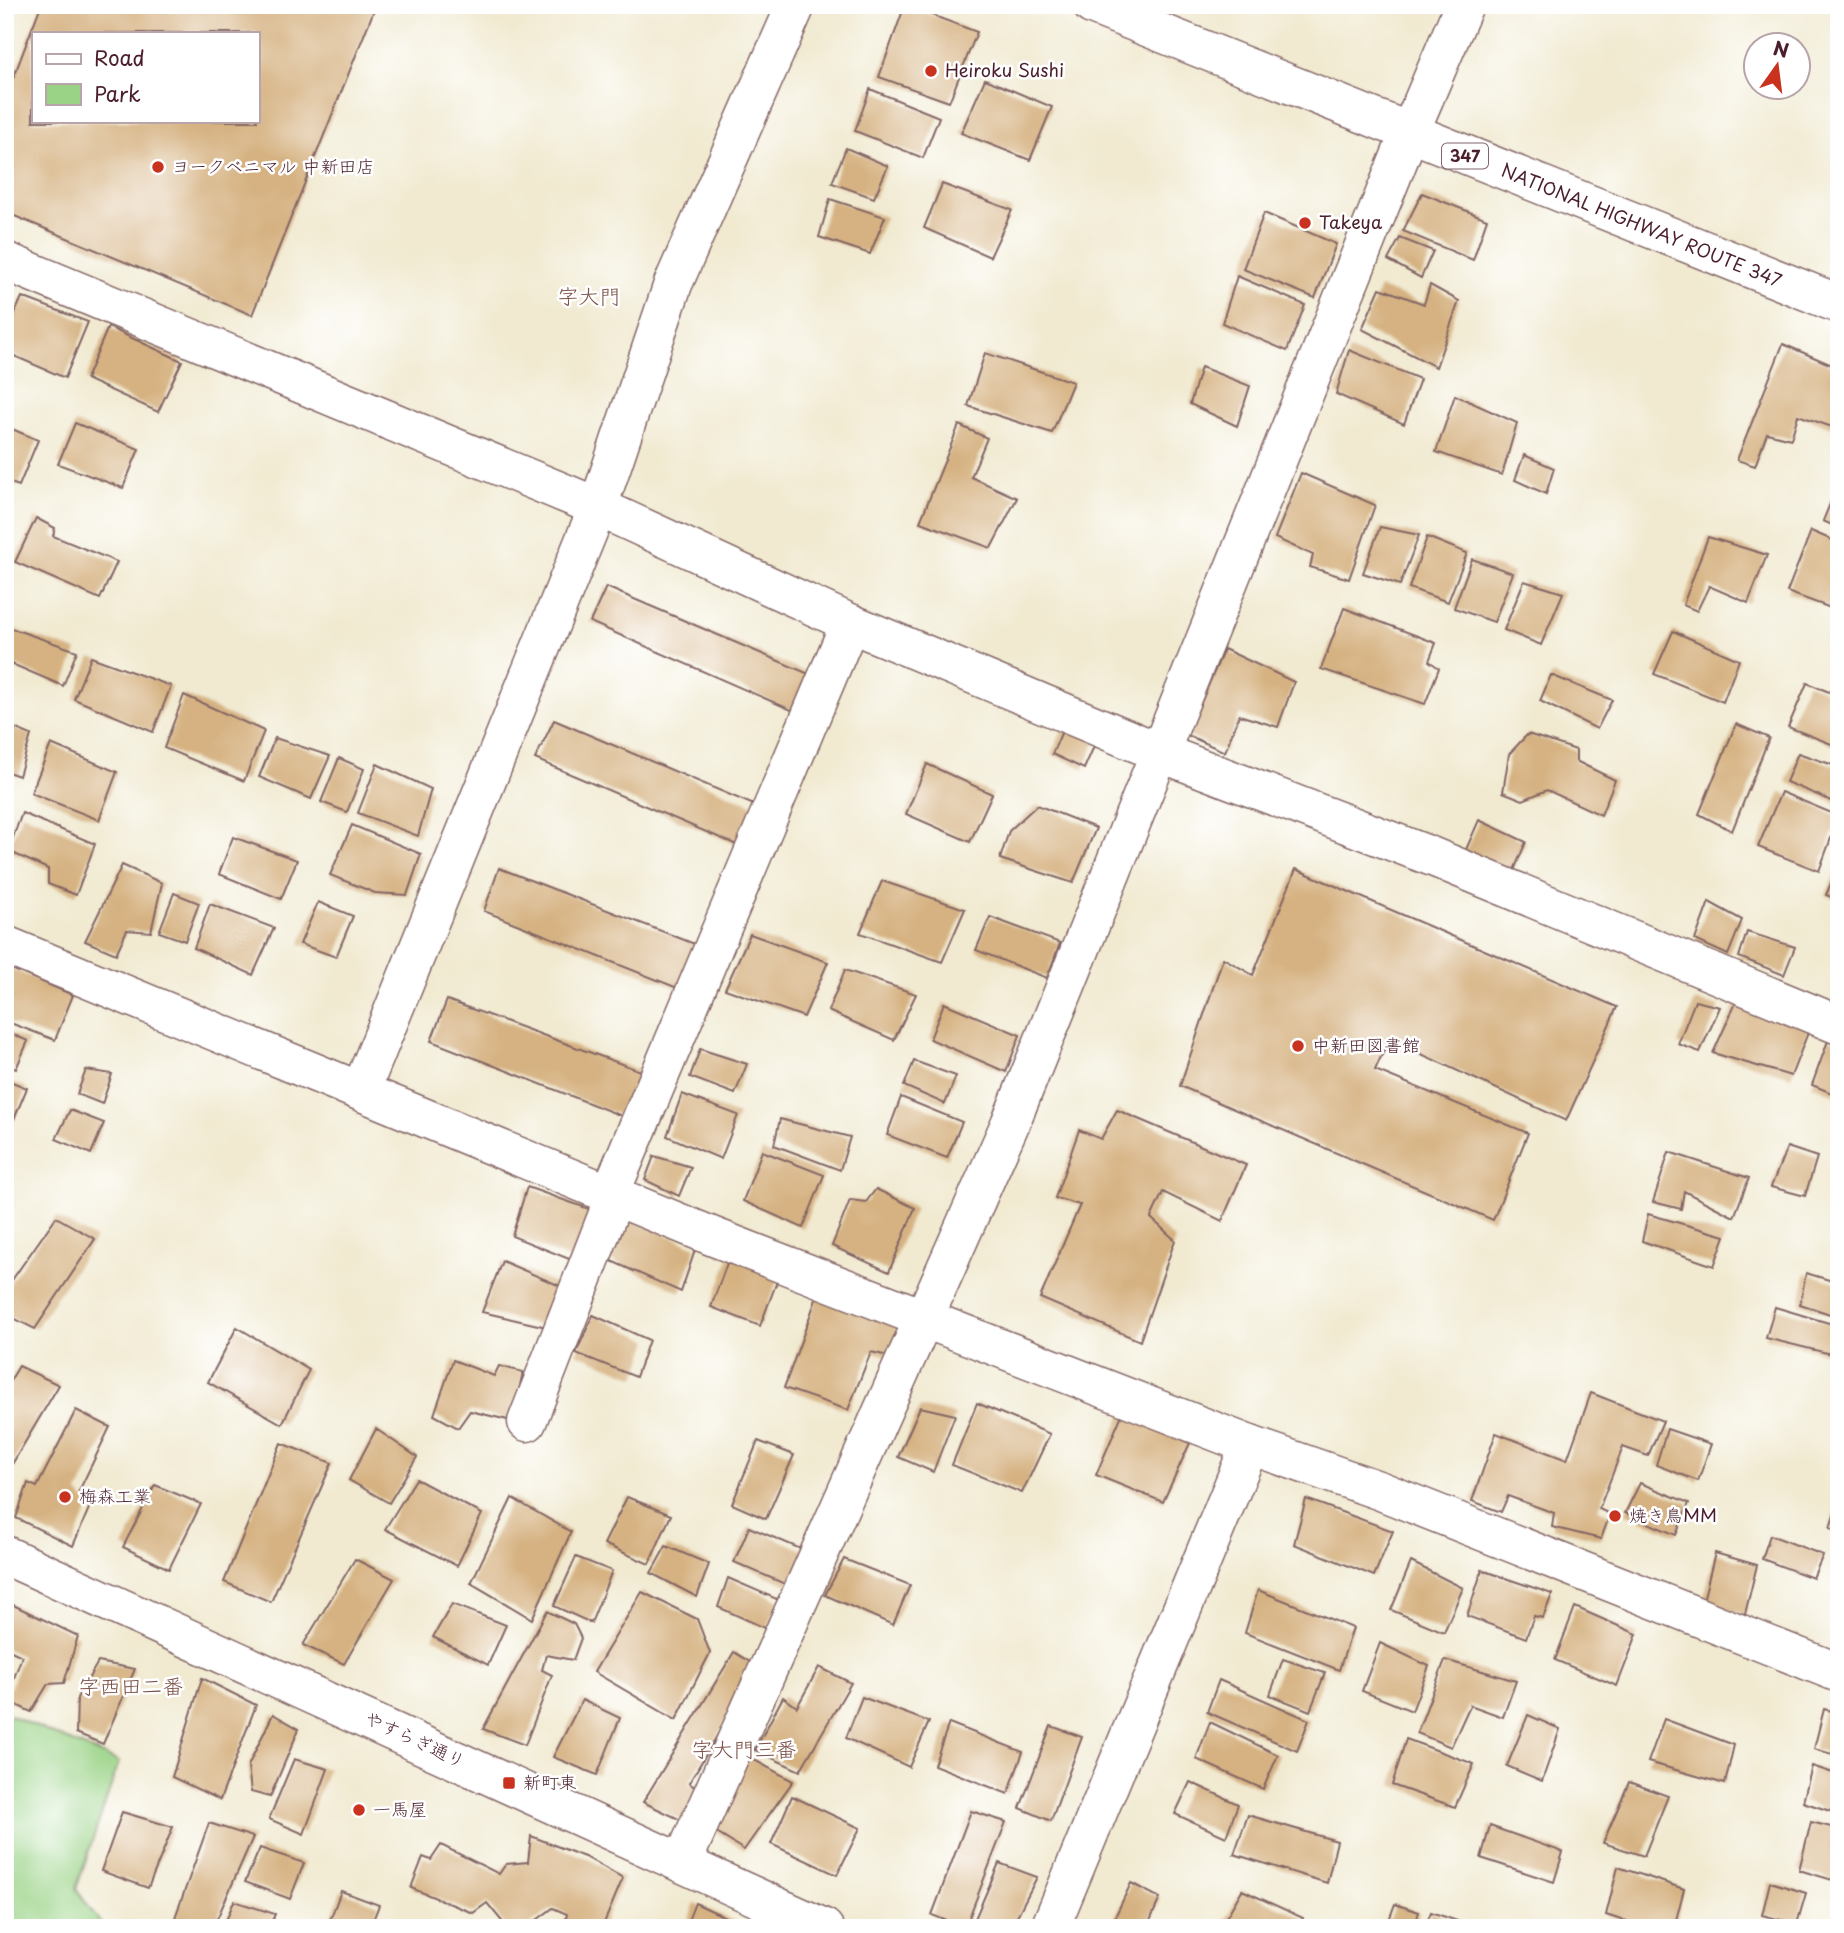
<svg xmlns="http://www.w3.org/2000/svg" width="1844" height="1933" font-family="'Playpen Sans','Klee One',sans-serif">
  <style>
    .green { fill: #9ad386; stroke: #727958; stroke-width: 2 }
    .building { fill: #d6b282; fill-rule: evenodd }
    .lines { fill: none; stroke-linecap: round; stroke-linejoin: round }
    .minor-casing { stroke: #846665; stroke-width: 41 }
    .highway-casing { stroke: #846665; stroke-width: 41 }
    .minor { stroke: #fff; stroke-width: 38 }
    .highway { stroke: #fff; stroke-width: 38 }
    .poi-dot { fill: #c8321e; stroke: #fff; stroke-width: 2.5 }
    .labels { text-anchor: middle; stroke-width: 5; stroke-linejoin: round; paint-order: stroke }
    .shield { fill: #fff; stroke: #80626b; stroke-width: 2 }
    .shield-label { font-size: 16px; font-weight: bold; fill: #4a1f2b }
    .poi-label { font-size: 18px; fill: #4a1f2b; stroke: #fff; text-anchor: start }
    .street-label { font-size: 18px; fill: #4a1f2b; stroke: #fff }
    .quarter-label { font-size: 21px; fill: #7b5249; stroke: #fff }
  </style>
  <rect width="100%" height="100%" fill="#fff"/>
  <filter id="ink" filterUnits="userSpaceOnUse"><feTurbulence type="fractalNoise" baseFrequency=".0143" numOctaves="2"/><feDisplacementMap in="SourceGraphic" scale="14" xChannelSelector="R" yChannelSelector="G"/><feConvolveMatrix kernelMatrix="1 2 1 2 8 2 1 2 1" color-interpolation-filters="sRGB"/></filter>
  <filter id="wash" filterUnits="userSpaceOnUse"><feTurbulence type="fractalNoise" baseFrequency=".00686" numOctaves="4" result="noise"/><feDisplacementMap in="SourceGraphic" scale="28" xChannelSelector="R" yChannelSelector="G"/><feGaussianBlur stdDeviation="1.57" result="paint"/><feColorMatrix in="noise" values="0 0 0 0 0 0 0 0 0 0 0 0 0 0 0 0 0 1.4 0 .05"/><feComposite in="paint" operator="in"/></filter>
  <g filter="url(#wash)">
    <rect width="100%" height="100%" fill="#f1ead1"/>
    <!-- green -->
    <path class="green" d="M5 1713 119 1762 76 1889 104 1928H5Z"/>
    <g id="blocks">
      <!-- building -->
      <g class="building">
        <path d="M41 5H376L252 315 5 212V100ZM33 33H257V121H33Z"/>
        <path d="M905 5 977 32 949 102 879 77Z"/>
        <path d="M985 79 1052 107 1030 160 961 133Z"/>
        <path d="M870 89 939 117 923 158 855 131Z"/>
        <path d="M846 148 888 166 874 198 832 183Z"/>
        <path d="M942 184 1012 210 990 257 924 228Z"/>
        <path d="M1422 193 1487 219 1473 260 1403 231Z"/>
        <path d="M830 199 885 217 870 254 819 237Z"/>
        <path d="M1264 213 1336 244 1315 298 1243 269Z"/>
        <path d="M1400 238 1433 251 1421 278 1388 260Z"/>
        <path d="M1237 276 1305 305 1287 351 1222 323Z"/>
        <path d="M1430 285 1459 301 1436 367 1362 329 1380 288 1424 304Z"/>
        <path d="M22 297 88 322 65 378 5 352V335Z"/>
        <path d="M108 327 182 361 158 412 86 379Z"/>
        <path d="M1783 344 1839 368V410L1832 427 1798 415 1791 439 1767 433 1755 466 1737 460Z"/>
        <path d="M1349 350 1420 379 1404 424 1336 394Z"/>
        <path d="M985 353 1073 382 1052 433 968 406Z"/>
        <path d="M1201 367 1250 386 1237 426 1190 404Z"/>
        <path d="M1455 395 1517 423 1502 475 1436 452Z"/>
        <path d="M75 423 139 449 123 488 58 464Z"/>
        <path d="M959 425 987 438 971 477 1017 498 991 548 920 522Z"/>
        <path d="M5 426 38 440 19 486 5 481Z"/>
        <path d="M1524 455 1554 468 1546 494 1515 480Z"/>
        <path d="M1301 473 1375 505 1349 579 1310 567 1313 555 1275 538Z"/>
        <path d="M1839 481V528L1823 521Z"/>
        <path d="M36 518 55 528 53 536 117 562 100 599 15 562Z"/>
        <path d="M1380 527 1419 535 1400 585 1363 573Z"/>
        <path d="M1811 531 1839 543V611L1787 592Z"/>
        <path d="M1427 537 1467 553 1448 602 1409 588Z"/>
        <path d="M1708 537 1767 555 1748 603 1709 586 1697 611 1683 605Z"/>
        <path d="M1472 559 1513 573 1494 622 1454 608Z"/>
        <path d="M1524 581 1563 593 1541 645 1504 630Z"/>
        <path d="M606 587 809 674 796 712 590 622Z"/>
        <path d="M1344 608 1436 643 1429 661 1439 668 1425 704 1321 669Z"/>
        <path d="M5 626 77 651 63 686 5 661Z"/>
        <path d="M1673 631 1739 660 1723 702 1654 674Z"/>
        <path d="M1224 649 1294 682 1278 727 1239 715 1225 752 1187 735Z"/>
        <path d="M91 657 171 686 153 732 74 699Z"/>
        <path d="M1551 675 1612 700 1597 729 1540 701Z"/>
        <path d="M1807 683 1839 696V747L1788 727Z"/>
        <path d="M184 695 264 731 244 781 164 748Z"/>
        <path d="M554 720 754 805 739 846 535 759Z"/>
        <path d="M5 724 31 735 19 776 5 771Z"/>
        <path d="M1065 724 1098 737 1084 769 1052 754Z"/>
        <path d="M1736 724 1769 738 1732 831 1699 814Z"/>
        <path d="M1528 734 1576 750V761L1615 780 1601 815 1547 790 1523 800 1503 792 1509 754Z"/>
        <path d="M275 738 330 756 311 799 259 777Z"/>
        <path d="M51 744 117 772 99 820 31 793Z"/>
        <path d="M1798 753 1839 767V804L1786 782Z"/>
        <path d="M339 758 364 769 347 812 321 802Z"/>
        <path d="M377 764 431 789 418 836 358 813Z"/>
        <path d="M927 764 992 794 970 842 906 814Z"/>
        <path d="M1781 792 1839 816 1819 871 1758 847Z"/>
        <path d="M1037 805 1096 828 1073 883 1000 859 1009 831Z"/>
        <path d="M22 813 95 844 76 895 48 884V869L8 851Z"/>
        <path d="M1479 820 1526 842 1512 875 1464 854Z"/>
        <path d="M352 825 421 854 407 895 375 893 330 875Z"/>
        <path d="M233 837 297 860 281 899 219 874Z"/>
        <path d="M1839 864V900L1826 895Z"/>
        <path d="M122 865 162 883 151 932 127 930 116 954 85 941Z"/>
        <path d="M499 868 700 946 685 991 484 911Z"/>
        <path d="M1296 869 1617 1007 1566 1121 1389 1039 1375 1070 1528 1133 1493 1220 1180 1086 1223 958 1253 975Z"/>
        <path d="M882 881 965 909 942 962 860 933Z"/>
        <path d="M174 893 199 903 185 941 159 932Z"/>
        <path d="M318 902 353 916 336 957 300 944Z"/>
        <path d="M1709 902 1742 920 1728 955 1695 940Z"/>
        <path d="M210 904 274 928 253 975 194 948Z"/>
        <path d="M990 917 1060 943 1047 978 976 950Z"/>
        <path d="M1747 932 1795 947 1784 975 1739 957Z"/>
        <path d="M750 934 828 962 804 1017 725 989Z"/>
        <path d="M7 967 73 995 55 1040 5 1021Z"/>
        <path d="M845 970 916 994 894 1040 828 1011Z"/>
        <path d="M1738 998 1809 1030 1791 1076 1713 1053Z"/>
        <path d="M447 1000 649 1074 632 1120 431 1041Z"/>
        <path d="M1695 1001 1720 1007 1700 1052 1678 1044Z"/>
        <path d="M944 1003 1020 1035 1006 1072 930 1039Z"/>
        <path d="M5 1031 28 1041 16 1069 5 1064Z"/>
        <path d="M1829 1038 1839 1043V1096L1812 1085Z"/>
        <path d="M700 1049 747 1064 735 1094 690 1077Z"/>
        <path d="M914 1061 956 1076 945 1104 904 1086Z"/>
        <path d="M86 1070 112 1074 102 1104 77 1094Z"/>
        <path d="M5 1079 27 1088 12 1124 5 1120Z"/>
        <path d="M682 1094 738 1115 721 1159 667 1136Z"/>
        <path d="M901 1097 962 1122 947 1158 887 1135Z"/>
        <path d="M70 1110 104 1123 91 1154 56 1139Z"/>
        <path d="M1117 1110 1246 1165 1222 1221 1163 1192 1151 1218 1175 1240 1140 1341 1040 1298 1080 1205 1055 1198 1079 1130 1101 1139Z"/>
        <path d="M780 1119 850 1137 840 1170 774 1145Z"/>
        <path d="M1787 1147 1817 1157 1805 1196 1771 1187Z"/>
        <path d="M762 1151 824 1175 803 1228 743 1201Z"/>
        <path d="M1669 1152 1749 1178 1734 1217 1684 1191 1681 1209 1653 1202Z"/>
        <path d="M654 1156 691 1167 679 1196 645 1180Z"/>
        <path d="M527 1187 592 1210 574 1261 512 1236Z"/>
        <path d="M876 1189 915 1208 889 1272 832 1246 850 1200 866 1202Z"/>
        <path d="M1648 1214 1725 1236 1714 1266 1642 1241Z"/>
        <path d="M56 1217 95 1239 35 1329 5 1314V1290Z"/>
        <path d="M627 1218 696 1247 681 1292 609 1260Z"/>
        <path d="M730 1255 779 1276 760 1326 711 1307Z"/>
        <path d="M502 1261 565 1288 551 1328 482 1312Z"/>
        <path d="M1806 1273 1839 1283V1317L1800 1304Z"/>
        <path d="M819 1291 904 1323 888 1356 871 1352 848 1410 784 1388Z"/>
        <path d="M1775 1307 1839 1326V1356L1766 1338Z"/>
        <path d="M593 1315 649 1340 636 1377 576 1353Z"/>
        <path d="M237 1327 309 1370 282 1424 208 1382Z"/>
        <path d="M453 1360 494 1376 499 1366 523 1372 512 1421 470 1411 458 1428 434 1415Z"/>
        <path d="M19 1366 59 1385 5 1476V1389Z"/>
        <path d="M1591 1393 1663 1421 1648 1456 1623 1447 1599 1509 1610 1514 1601 1539 1552 1527 1554 1513 1508 1496 1501 1512 1472 1501 1496 1433 1567 1460Z"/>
        <path d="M977 1403 1050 1434 1022 1493 952 1465Z"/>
        <path d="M920 1407 955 1415 933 1472 898 1457Z"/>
        <path d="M76 1410 110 1427 78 1493 90 1506 73 1546 16 1518 28 1483 37 1487Z"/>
        <path d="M1123 1412 1190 1443 1163 1502 1096 1475Z"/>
        <path d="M376 1429 417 1457 389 1503 349 1480Z"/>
        <path d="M1667 1429 1711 1444 1698 1481 1656 1465Z"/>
        <path d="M758 1441 794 1455 766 1519 732 1504Z"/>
        <path d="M281 1443 332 1463 271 1602 224 1582Z"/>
        <path d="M416 1479 482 1514 457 1566 385 1529Z"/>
        <path d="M1640 1483 1689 1503 1676 1535 1625 1513Z"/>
        <path d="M155 1485 201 1504 169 1569 123 1547Z"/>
        <path d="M627 1497 671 1515 649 1564 604 1544Z"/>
        <path d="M512 1498 571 1532 532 1619 471 1583Z"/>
        <path d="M1306 1499 1393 1531 1374 1576 1294 1544Z"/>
        <path d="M1839 1500V1531L1830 1528Z"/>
        <path d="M749 1527 808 1552 794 1588 734 1562Z"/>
        <path d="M1770 1535 1823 1555 1813 1578 1762 1559Z"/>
        <path d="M666 1546 709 1564 697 1597 651 1573Z"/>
        <path d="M1715 1553 1757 1565 1745 1614 1702 1605Z"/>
        <path d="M576 1557 612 1571 591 1623 554 1606Z"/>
        <path d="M355 1559 394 1579 344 1664 303 1645Z"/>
        <path d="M844 1559 910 1585 893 1625 825 1595Z"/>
        <path d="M1411 1562 1463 1588 1444 1632 1391 1610Z"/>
        <path d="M1482 1570 1552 1594 1543 1618 1534 1616 1526 1638 1467 1616Z"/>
        <path d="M728 1578 779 1600 767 1629 718 1607Z"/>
        <path d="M1258 1590 1353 1628 1339 1670 1245 1633Z"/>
        <path d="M642 1592 697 1619 710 1653 676 1720 594 1672Z"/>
        <path d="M5 1601 78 1636 64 1683 48 1684 31 1712 6 1700 22 1656 5 1648Z"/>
        <path d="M452 1604 506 1625 488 1665 433 1637Z"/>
        <path d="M1575 1607 1637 1634 1617 1686 1555 1660Z"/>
        <path d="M547 1611 574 1624 581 1638 573 1660 546 1655 542 1670 552 1675 525 1745 483 1729Z"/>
        <path d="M1380 1643 1429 1666 1412 1711 1362 1691Z"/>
        <path d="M734 1652 758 1667 689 1783 699 1790 685 1822 643 1802Z"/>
        <path d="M1283 1659 1325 1673 1310 1711 1270 1695Z"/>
        <path d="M1445 1660 1516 1681 1503 1717 1470 1705 1451 1747 1417 1733Z"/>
        <path d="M98 1662 135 1669 103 1744 76 1733 77 1698Z"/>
        <path d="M819 1667 851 1683 800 1771 755 1750 783 1697 797 1707Z"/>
        <path d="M202 1678 256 1705 220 1800 172 1777Z"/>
        <path d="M1219 1680 1309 1720 1297 1751 1207 1712Z"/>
        <path d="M862 1697 929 1722 909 1767 846 1738Z"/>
        <path d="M582 1700 620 1718 597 1775 553 1757Z"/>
        <path d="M1824 1709 1839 1713V1756L1814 1749Z"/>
        <path d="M273 1714 299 1729 270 1797 251 1792 248 1766Z"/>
        <path d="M1528 1715 1560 1729 1542 1781 1507 1766Z"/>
        <path d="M1664 1719 1734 1745 1725 1784 1648 1762Z"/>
        <path d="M1210 1722 1278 1755 1263 1789 1196 1759Z"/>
        <path d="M949 1723 1023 1752 1008 1794 934 1765Z"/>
        <path d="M1051 1726 1082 1737 1051 1821 1020 1808Z"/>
        <path d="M1406 1739 1474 1764 1455 1807 1392 1785Z"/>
        <path d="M747 1756 793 1781 744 1850 712 1830Z"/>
        <path d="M294 1759 328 1769 304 1834 269 1819Z"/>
        <path d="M1812 1766 1839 1775V1814L1803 1802Z"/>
        <path d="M1190 1782 1238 1804 1226 1837 1175 1814Z"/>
        <path d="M1629 1782 1668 1796 1644 1856 1603 1843Z"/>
        <path d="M792 1796 860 1828 837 1875 771 1844Z"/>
        <path d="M971 1811 1006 1822 965 1928 932 1915Z"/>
        <path d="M122 1812 173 1827 148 1888 101 1871Z"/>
        <path d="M1248 1815 1337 1841 1327 1883 1234 1854Z"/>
        <path d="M1811 1822 1839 1829V1882L1799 1870Z"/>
        <path d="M209 1823 253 1837 213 1928 172 1926Z"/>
        <path d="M1490 1826 1563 1852 1554 1882 1481 1858Z"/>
        <path d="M531 1836 587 1858 623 1878 602 1928H564L567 1914 553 1908 526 1928 505 1925 487 1903 473 1913 411 1888 423 1857 431 1860 441 1845 499 1874 506 1864 528 1862Z"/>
        <path d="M260 1848 304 1863 290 1899 245 1882Z"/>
        <path d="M999 1863 1037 1877 1011 1928H971Z"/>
        <path d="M1618 1867 1684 1889 1674 1928H1646L1606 1915Z"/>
        <path d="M1770 1882 1806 1893 1797 1924 1762 1915Z"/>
        <path d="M1131 1883 1160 1898 1147 1928H1138L1115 1917Z"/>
        <path d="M1242 1890 1303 1918 1299 1928H1220Z"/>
        <path d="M341 1891 379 1905 370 1928H327Z"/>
        <path d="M234 1901 275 1914 269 1928H223Z"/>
        <path d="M695 1903 736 1922 733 1928H685Z"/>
        <path d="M1395 1904 1419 1912 1414 1928H1386Z"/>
        <path d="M1431 1912 1469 1925 1467 1928H1424Z"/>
      </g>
    </g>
  </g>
  <g filter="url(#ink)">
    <use href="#blocks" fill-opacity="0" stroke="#846665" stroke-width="2"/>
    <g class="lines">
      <!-- minor casing -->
      <g class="minor-casing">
        <g id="minor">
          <path d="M5 261 598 507 850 623 1161 753 1433 857 1839 1025"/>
          <path d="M5 945 714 1237 1250 1445 1381 1491 1839 1673"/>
          <path d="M361 1090 598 507 673 284 796 5"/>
          <path d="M527 1422 608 1214 610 1194 850 623"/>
          <path d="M5 1555 824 1928"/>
          <path d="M682 1863 1010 1124 1409 134 1464 5"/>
          <path d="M1050 1928 1250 1445"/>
        </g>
      </g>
      <!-- highway casing -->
      <g class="highway-casing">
        <path id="highway" d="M1092 5 1839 304"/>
      </g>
      <!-- minor -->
      <use href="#minor" class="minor"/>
      <!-- highway -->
      <use href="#highway" class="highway"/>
    </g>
  </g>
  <!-- markers -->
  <g class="poi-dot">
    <circle cx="931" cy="71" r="7"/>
    <circle cx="158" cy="167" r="7"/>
    <circle cx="1305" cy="223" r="7"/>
    <circle cx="1298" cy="1046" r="7"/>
    <circle cx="65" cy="1497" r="7"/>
    <circle cx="1615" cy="1516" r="7"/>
    <rect x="502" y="1776" width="14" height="14" rx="3.5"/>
    <circle cx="359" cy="1810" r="7"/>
  </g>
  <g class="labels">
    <!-- shield labels -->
    <rect class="shield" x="1442" y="143.5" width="46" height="25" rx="5"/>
    <g class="shield-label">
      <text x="1465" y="162">347</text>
    </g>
    <!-- poi labels -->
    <g class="poi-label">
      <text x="945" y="77">Heiroku Sushi</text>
      <text x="172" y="173">ヨークベニマル 中新田店</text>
      <text x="1319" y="229">Takeya</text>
      <text x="1312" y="1052">中新田図書館</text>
      <text x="79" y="1503">梅森工業</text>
      <text x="1629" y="1522">焼き鳥MM</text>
      <text x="523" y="1789">新町東</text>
      <text x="373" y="1816">一馬屋</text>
    </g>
    <!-- street labels -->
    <g class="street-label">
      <text transform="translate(1641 226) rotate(22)" y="6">NATIONAL HIGHWAY ROUTE 347</text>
      <text transform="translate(415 1740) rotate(25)" y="6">やすらぎ通り</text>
    </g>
    <!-- quarter labels -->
    <g class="quarter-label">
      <text x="589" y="304">字大門</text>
      <text x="131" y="1694">字西田二番</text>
      <text x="744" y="1757">字大門三番</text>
    </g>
  </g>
  <!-- margin -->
  <rect width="1844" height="1933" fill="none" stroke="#fff" stroke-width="28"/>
  <!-- legend -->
  <rect x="32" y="32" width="228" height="91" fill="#ffffff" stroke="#b7a5aa" stroke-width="2"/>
  <rect x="46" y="54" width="35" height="10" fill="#ffffff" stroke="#b7a5aa" stroke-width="2"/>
  <text x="94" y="66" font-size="21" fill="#4a1f2b">Road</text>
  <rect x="46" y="84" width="35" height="21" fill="#9ad386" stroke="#b7a5aa" stroke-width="2"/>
  <text x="94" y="102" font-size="21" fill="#4a1f2b">Park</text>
  <!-- north arrow -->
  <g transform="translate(1777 66) rotate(14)"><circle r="33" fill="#ffffff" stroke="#b7a5aa" stroke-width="2"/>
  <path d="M0-5L12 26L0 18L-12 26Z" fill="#c8321e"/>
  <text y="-10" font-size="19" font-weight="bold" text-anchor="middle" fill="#4a1f2b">N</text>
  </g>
</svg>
